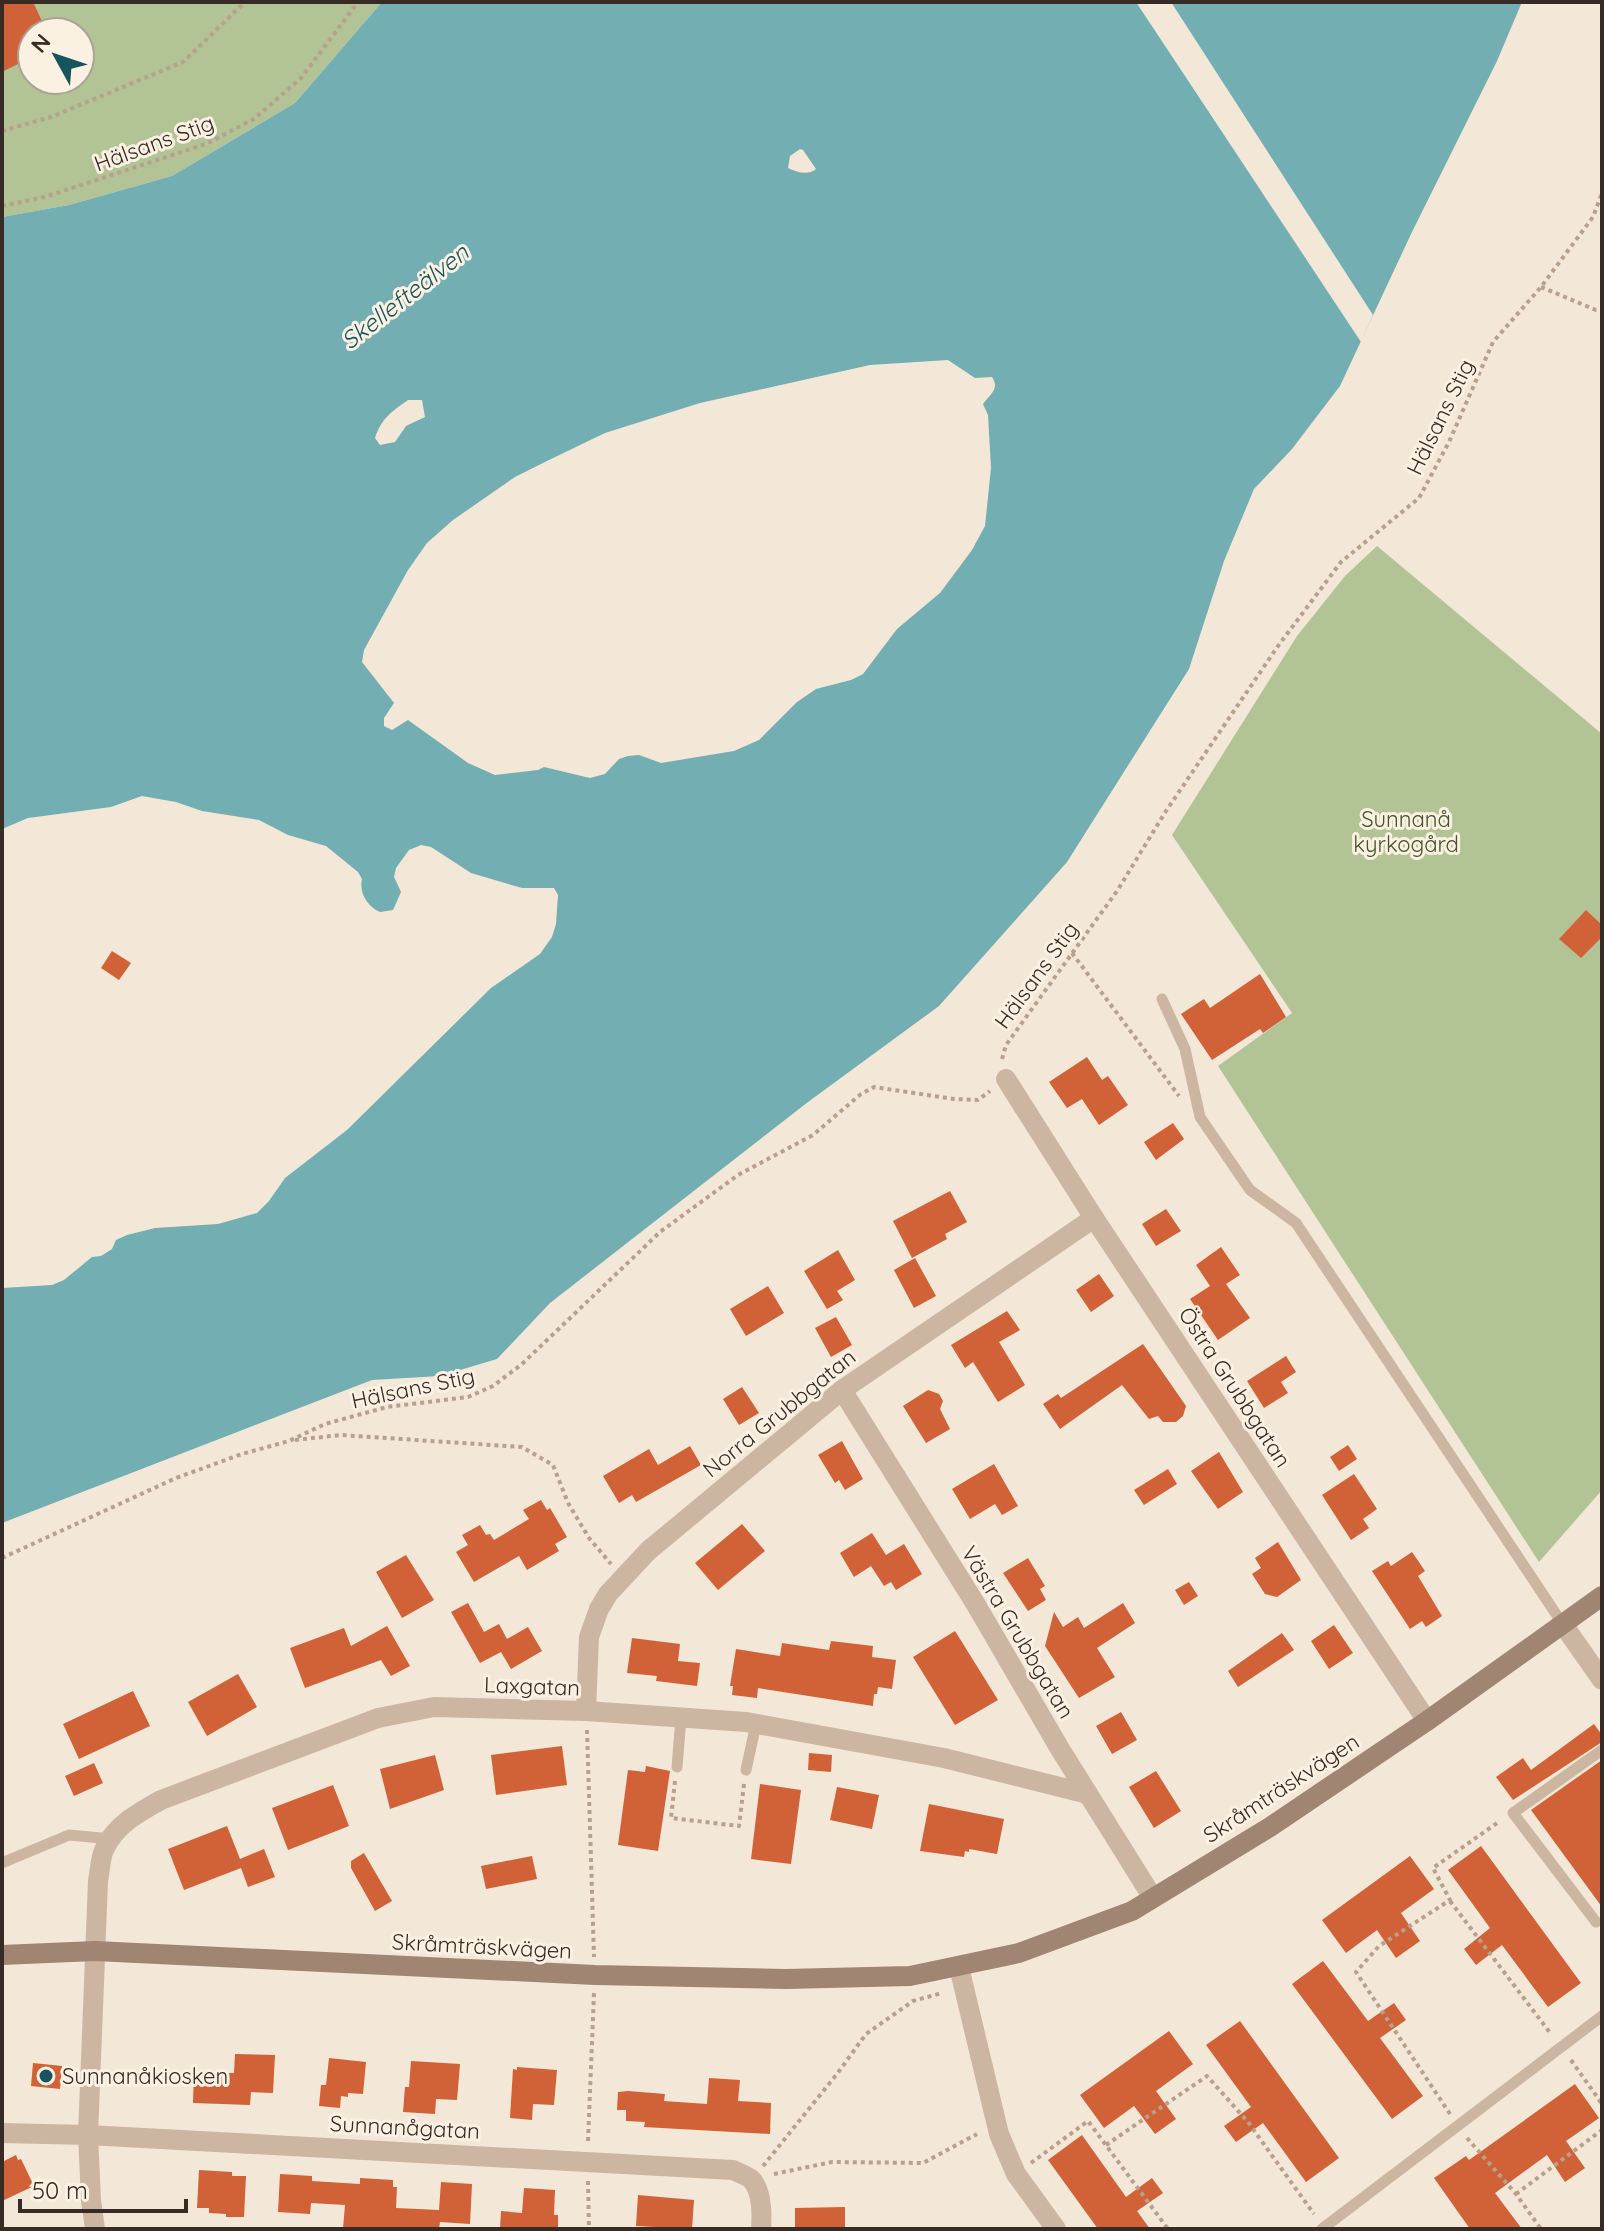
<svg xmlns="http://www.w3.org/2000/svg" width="1604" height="2231" font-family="Quicksand,sans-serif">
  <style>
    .green { fill: #b2c396; fill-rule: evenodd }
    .water { fill: #73aeb3; fill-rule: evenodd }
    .pier { fill: #f3e7d7 }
    .building { fill: #d16137 }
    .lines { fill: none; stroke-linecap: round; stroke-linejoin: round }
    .path { stroke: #b8a08c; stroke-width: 4; stroke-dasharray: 4 4; stroke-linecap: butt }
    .service { stroke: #ccb6a2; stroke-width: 11 }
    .minor { stroke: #ccb6a2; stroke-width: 20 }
    .secondary { stroke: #a08573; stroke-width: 20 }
    .poi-dot { fill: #17545b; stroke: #fbf1e3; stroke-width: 3 }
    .labels { text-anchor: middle; stroke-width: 6; stroke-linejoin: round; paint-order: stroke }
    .street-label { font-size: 22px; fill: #362b25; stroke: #fbf1e3 }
    .park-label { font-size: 22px; fill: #435627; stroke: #fbf1e3 }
    .poi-label { font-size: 22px; fill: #362b25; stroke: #fbf1e3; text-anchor: start }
    .water-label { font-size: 24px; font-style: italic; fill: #17545b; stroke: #fbf1e3 }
  </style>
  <rect width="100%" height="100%" fill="#f3e7d7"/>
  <!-- green -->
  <g class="green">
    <path d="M2 2H382L295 103 172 176 69 205 2 217ZM32 32H80V80H32Z"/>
    <path d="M1377 546 1602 734V1490L1539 1562 1218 1066 1292 1013 1172 835 1297 636 1345 576Z"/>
  </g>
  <!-- water -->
  <path class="water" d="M382 2H1522L1497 61 1411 234 1340 386 1292 449 1254 489 1224 561 1189 669 1067 862 939 1006 808 1102 550 1303 497 1359 440 1376 372 1380 2 1523V1288L52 1285 64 1280 92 1257 101 1256 112 1249 116 1240 127 1235 155 1228 218 1224 257 1213 269 1201 285 1178 347 1130 491 988 540 954 552 937 556 924 558 895 554 888H522L471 873 431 847 421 845 409 850 396 868 394 877 401 892 393 910 380 912C367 906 359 893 362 879L358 872 326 846 288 835 259 820 202 811 176 802 142 796 111 807 28 818 2 829V217L69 205 172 176 295 103ZM800 149 803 150 816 169C808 176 796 172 788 168L790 156ZM948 360 975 378 992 377C1000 389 990 394 983 404L988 415 991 468 985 526 972 550 940 593 897 629 863 674 851 680 816 689 797 702 759 740 734 751 661 763 639 755 628 756 619 759 605 774 590 778 544 767 538 770 495 775 468 763 408 720 392 730 384 726V718L394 703 362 662 364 650 408 570 427 543 453 520 515 477 549 460 605 433 700 403 870 365ZM408 400H422L425 417 406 426 395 442 380 445 375 438C381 419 391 412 408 400Z"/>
  <!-- pier -->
  <path class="pier" d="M1136 2H1171L1373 315 1361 342Z"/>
  <!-- building -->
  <g class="building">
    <path d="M2 2H33L47 32H32V57L2 72Z"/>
    <path d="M1586 910 1602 925V937L1581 958 1559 939Z"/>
    <path d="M112 951 131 963 119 980 101 968Z"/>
    <path d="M1260 974 1286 1017 1263 1033 1260 1029 1212 1060 1181 1014 1204 999 1210 1008Z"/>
    <path d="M1087 1057 1102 1080 1108 1076 1128 1105 1099 1125 1082 1099 1067 1108 1049 1082Z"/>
    <path d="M1173 1123 1184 1139 1156 1160 1144 1142Z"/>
    <path d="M950 1191 967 1222 945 1234 947 1239 912 1258 893 1221Z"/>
    <path d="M1166 1209 1181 1231 1156 1246 1142 1224Z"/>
    <path d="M1221 1247 1240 1275 1226 1284 1250 1318 1218 1340 1190 1299 1210 1286 1196 1265Z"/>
    <path d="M838 1250 855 1280 837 1291 843 1300 827 1309 804 1271Z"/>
    <path d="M915 1258 936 1296 914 1308 894 1270Z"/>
    <path d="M1099 1274 1114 1296 1091 1312 1076 1290Z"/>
    <path d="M768 1286 784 1313 746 1336 730 1309Z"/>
    <path d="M1007 1311 1020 1330 999 1342 1025 1385 998 1402 973 1362 965 1368 951 1345Z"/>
    <path d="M836 1317 852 1345 831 1357 815 1328Z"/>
    <path d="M1143 1344 1186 1406 1183 1416 1176 1422H1163L1158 1416 1149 1419 1122 1385 1060 1429 1043 1404 1058 1394 1061 1398Z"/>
    <path d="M1286 1356 1296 1372 1281 1382 1288 1393 1264 1408 1247 1381Z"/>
    <path d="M742 1387 759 1413 739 1425 723 1399Z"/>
    <path d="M928 1390 939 1394 943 1401 940 1409 950 1429 926 1443 903 1406Z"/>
    <path d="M842 1441 863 1479 845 1490 839 1480 835 1483 818 1455Z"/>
    <path d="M1348 1445 1357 1459 1339 1471 1330 1457Z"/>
    <path d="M690 1446 701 1465 636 1502 632 1495 619 1503 603 1476 649 1449 658 1465Z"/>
    <path d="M1219 1452 1243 1492 1218 1509 1191 1471Z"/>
    <path d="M994 1464 1018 1506 1002 1515 995 1504 970 1519 952 1489Z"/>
    <path d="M1168 1469 1177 1484 1144 1505 1134 1490Z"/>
    <path d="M1354 1474 1377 1509 1363 1519 1369 1528 1351 1540 1322 1495Z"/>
    <path d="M541 1500 547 1510 550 1508 567 1537 555 1544 559 1551 527 1570 519 1556 474 1582 456 1552 468 1545 462 1535 480 1525 486 1535 490 1534 494 1540 529 1519 523 1510Z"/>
    <path d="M742 1524 765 1551 718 1590 695 1563Z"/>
    <path d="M872 1533 886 1555 904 1544 922 1574 896 1590 891 1582 884 1586 871 1566 854 1577 840 1553Z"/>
    <path d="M1278 1542 1301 1580 1277 1597 1265 1594 1252 1574 1261 1568 1255 1558Z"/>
    <path d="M1412 1552 1425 1571 1418 1576 1442 1616 1426 1627 1422 1621 1410 1629 1372 1571 1388 1561 1391 1566Z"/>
    <path d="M406 1555 434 1600 402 1618 376 1572Z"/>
    <path d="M1028 1558 1045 1586 1040 1589 1046 1600 1028 1611 1003 1573Z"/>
    <path d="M1189 1582 1198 1596 1184 1605 1175 1590Z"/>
    <path d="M468 1603 484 1632 499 1624 507 1639 528 1627 542 1651 511 1669 501 1652 480 1663 451 1612Z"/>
    <path d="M1123 1603 1135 1623 1097 1648 1115 1677 1079 1698 1045 1646 1054 1612 1063 1627 1078 1617 1084 1628Z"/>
    <path d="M1334 1625 1353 1653 1329 1669 1311 1641Z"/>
    <path d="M387 1626 410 1666 391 1676 381 1660 305 1688 290 1648 344 1628 351 1646Z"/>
    <path d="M955 1631 998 1700 955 1725 913 1657Z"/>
    <path d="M1282 1633 1294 1650 1238 1687 1228 1671Z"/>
    <path d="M632 1638 680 1644 678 1661 700 1663 697 1686 656 1681 657 1676 627 1673Z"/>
    <path d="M831 1641 873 1646 872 1657 896 1660 892 1689 878 1687 877 1694H874L873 1706 758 1688 757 1698 732 1695 733 1686H730L736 1649 780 1656 782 1643 829 1650Z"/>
    <path d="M238 1674 257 1707 207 1736 188 1702Z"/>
    <path d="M133 1691 150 1726 79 1759 63 1724Z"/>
    <path d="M1121 1712 1137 1740 1112 1754 1096 1726Z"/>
    <path d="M1594 1724 1602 1735V1742L1513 1800 1496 1777 1523 1758 1531 1770Z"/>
    <path d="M562 1746 567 1785 496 1795 491 1755Z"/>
    <path d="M809 1753 832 1755 831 1772 808 1770Z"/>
    <path d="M435 1755 444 1790 390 1809 380 1769Z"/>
    <path d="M1602 1760V1907L1531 1810Z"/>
    <path d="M94 1763 103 1783 74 1796 65 1776Z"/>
    <path d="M646 1766 670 1771 658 1851 618 1845 628 1770 645 1772Z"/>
    <path d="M1156 1771 1181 1811 1154 1828 1129 1787Z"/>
    <path d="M760 1784 801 1790 791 1864 751 1859Z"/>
    <path d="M333 1785 349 1826 288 1850 272 1808Z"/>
    <path d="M837 1787 879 1795 872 1829 830 1820Z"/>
    <path d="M929 1804 1004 1819 997 1854 969 1849V1852L965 1851 964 1857 920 1851Z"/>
    <path d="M227 1826 240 1859 264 1849 275 1877 248 1887 241 1868 184 1890 168 1849Z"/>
    <path d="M1481 1846 1581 1983 1548 2007 1502 1945 1476 1965 1464 1949 1490 1928 1448 1870Z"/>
    <path d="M364 1853 392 1901 375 1911 351 1868V1861Z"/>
    <path d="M532 1856 537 1879 486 1889 481 1866Z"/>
    <path d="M1410 1856 1434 1889 1401 1913 1420 1941 1396 1958 1377 1930 1346 1953 1322 1920Z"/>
    <path d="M1323 1961 1368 2021 1394 2003 1406 2020 1380 2038 1423 2096 1392 2119 1292 1984Z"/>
    <path d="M1240 2021 1339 2158 1306 2182 1263 2123 1236 2142 1224 2126 1251 2107 1206 2045Z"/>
    <path d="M1169 2031 1193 2064 1156 2091 1176 2119 1155 2134 1134 2106 1104 2128 1080 2095Z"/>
    <path d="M235 2054 275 2055 273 2093 251 2092 250 2105 193 2103 194 2072 234 2073Z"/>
    <path d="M329 2058 366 2062 363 2094 348 2093V2097L341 2096 340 2108 319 2106 321 2085H326Z"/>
    <path d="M411 2061 460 2064 457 2100 436 2099 435 2114 403 2112 405 2087H409Z"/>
    <path d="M33 2063 62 2066 60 2089 31 2086Z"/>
    <path d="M517 2067 557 2070 554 2105 533 2104 532 2120 510 2118 513 2069 517 2070Z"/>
    <path d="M709 2078 740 2080 738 2101 771 2103 770 2134 644 2127 645 2122 626 2121V2110H617L618 2092 628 2091 665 2094 664 2101 707 2104Z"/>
    <path d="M1575 2084 1599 2118 1566 2141 1585 2168 1565 2182 1547 2155 1495 2193 1522 2229H1470L1434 2178 1466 2156 1469 2160Z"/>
    <path d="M1082 2135 1126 2197 1152 2178 1163 2193 1137 2211 1150 2229H1098L1048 2160Z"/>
    <path d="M16 2155 18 2160 21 2159 34 2186 2 2201V2162Z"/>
    <path d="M199 2170 232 2172V2176H246L244 2217H226V2214L209 2213V2208H197Z"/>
    <path d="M280 2174 312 2176V2181L360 2184V2178L393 2180V2187H397L396 2208 439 2210 441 2182 472 2184 470 2224 440 2222 439 2229H343L345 2205 311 2203 310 2214 278 2212Z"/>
    <path d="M524 2188 555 2190 554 2215H558V2229H500L501 2211 522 2213Z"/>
    <path d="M638 2195 694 2200 692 2229 636 2226Z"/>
    <path d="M845 2207V2229H795V2208Z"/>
  </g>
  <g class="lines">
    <!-- path -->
    <g class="path">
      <path d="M2 131 51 117 183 62 245 2"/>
      <path d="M2 206 45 197 206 144 254 119 301 78 358 2"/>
      <path d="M1541 287 1596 310H1602"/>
      <path d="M1072 953 1179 1096"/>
      <path d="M1002 1059 1006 1045 1117 891 1166 811 1278 646 1341 562 1419 498 1449 442 1493 342 1541 287 1593 217 1602 193"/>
      <path d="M295 1440 341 1435 522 1447 553 1465 568 1503 589 1538 611 1564"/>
      <path d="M2 1558 176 1478 242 1454 289 1441 325 1424 387 1407 468 1397 493 1386 522 1364 660 1232 738 1175 813 1135 861 1094 874 1087 954 1099 978 1100 990 1091"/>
      <path d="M587 1730 594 1957"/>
      <path d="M675 1781 671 1818 739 1826 744 1784"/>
      <path d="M1450 1901 1551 2034"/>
      <path d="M1571 2060 1602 2104"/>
      <path d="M1450 2114 1356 1972 1379 1946 1450 1900 1433 1868 1500 1821"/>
      <path d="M1467 2138 1516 2194 1541 2229"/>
      <path d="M588 2141 594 1993"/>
      <path d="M1106 2145 1207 2076 1248 2122 1314 2214"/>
      <path d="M1031 2163 1088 2121 1168 2229"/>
      <path d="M763 2166 837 2074 866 2034 913 2001 942 1993"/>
      <path d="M774 2174 832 2162 923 2163 977 2134"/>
      <path d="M588 2181 589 2229"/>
      <path d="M1516 2194 1602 2130"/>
    </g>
    <!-- service -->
    <g class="service">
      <path d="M1162 999 1185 1049 1200 1117 1250 1190 1296 1223 1562 1623"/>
      <path d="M677 1767 681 1718"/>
      <path d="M746 1770 756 1724"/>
      <path d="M2 1863 69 1835 112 1839"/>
      <path d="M1596 1922 1513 1813 1602 1750"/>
      <path d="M1322 2229 1602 2016"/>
    </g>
    <!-- minor -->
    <g class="minor">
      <path d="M1006 1079 1094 1218 1427 1721"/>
      <path d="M842 1390 975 1603 1060 1749 1153 1898"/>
      <path d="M1562 1623 1602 1680"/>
      <path d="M586 1711 589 1637 599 1609 608 1594 648 1551 842 1390 1094 1218"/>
      <path d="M959 1967 999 2134 1016 2174 1056 2229"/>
      <path d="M2 2133 88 2135 733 2170C739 2173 748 2176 752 2180 762 2192 762 2215 761 2229"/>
      <path d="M95 2229 91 2200 88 2135 98 1881C100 1872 100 1859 104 1850 115 1825 139 1812 161 1800L378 1718 434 1707 586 1711 746 1722 944 1758 1088 1794"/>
    </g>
    <!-- secondary -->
    <path class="secondary" d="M2 1955 95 1951 595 1975 786 1979 910 1976 1019 1953 1132 1911 1270 1827 1427 1721 1602 1596"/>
  </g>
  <!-- markers -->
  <circle class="poi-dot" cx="46" cy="2076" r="8"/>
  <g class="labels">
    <!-- street labels -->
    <g class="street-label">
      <text transform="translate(154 143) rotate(-20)" y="8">Hälsans Stig</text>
      <text transform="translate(1440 417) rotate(-64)" y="8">Hälsans Stig</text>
      <text transform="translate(1036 975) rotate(-54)" y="8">Hälsans Stig</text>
      <text transform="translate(1235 1387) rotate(57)" y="8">Östra Grubbgatan</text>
      <text transform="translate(413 1388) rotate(-12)" y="8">Hälsans Stig</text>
      <text transform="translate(779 1413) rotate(-39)" y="8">Norra Grubbgatan</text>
      <text transform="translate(1018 1632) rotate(59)" y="8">Västra Grubbgatan</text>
      <text transform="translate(532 1686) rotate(2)" y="8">Laxgatan</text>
      <text transform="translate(1281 1788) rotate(-33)" y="8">Skråmträskvägen</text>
      <text transform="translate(482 1946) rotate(3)" y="8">Skråmträskvägen</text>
      <text transform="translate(405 2127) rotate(3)" y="8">Sunnanågatan</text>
    </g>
    <!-- park labels -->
    <g class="park-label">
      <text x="1406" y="827">Sunnanå<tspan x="1406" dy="25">kyrkogård</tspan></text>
    </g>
    <!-- poi labels -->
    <g class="poi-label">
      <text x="62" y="2084">Sunnanåkiosken</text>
    </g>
    <!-- water labels -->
    <g class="water-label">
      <text transform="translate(405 297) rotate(-38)" y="8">Skellefteälven</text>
    </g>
  </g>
  <!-- border -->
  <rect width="1604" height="2231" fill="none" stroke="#362b25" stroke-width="8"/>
  <!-- north arrow -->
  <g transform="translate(56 56) rotate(310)"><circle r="38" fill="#fbf1e3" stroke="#aca297" stroke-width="2"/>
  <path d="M0-6L14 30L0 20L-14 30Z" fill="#17545b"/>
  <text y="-12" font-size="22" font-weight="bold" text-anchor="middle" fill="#362b25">N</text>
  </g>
  <!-- scale -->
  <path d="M20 2199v12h166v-12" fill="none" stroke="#362b25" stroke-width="4"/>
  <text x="32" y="2199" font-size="24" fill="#362b25" stroke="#fbf1e3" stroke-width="6" paint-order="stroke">50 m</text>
</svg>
